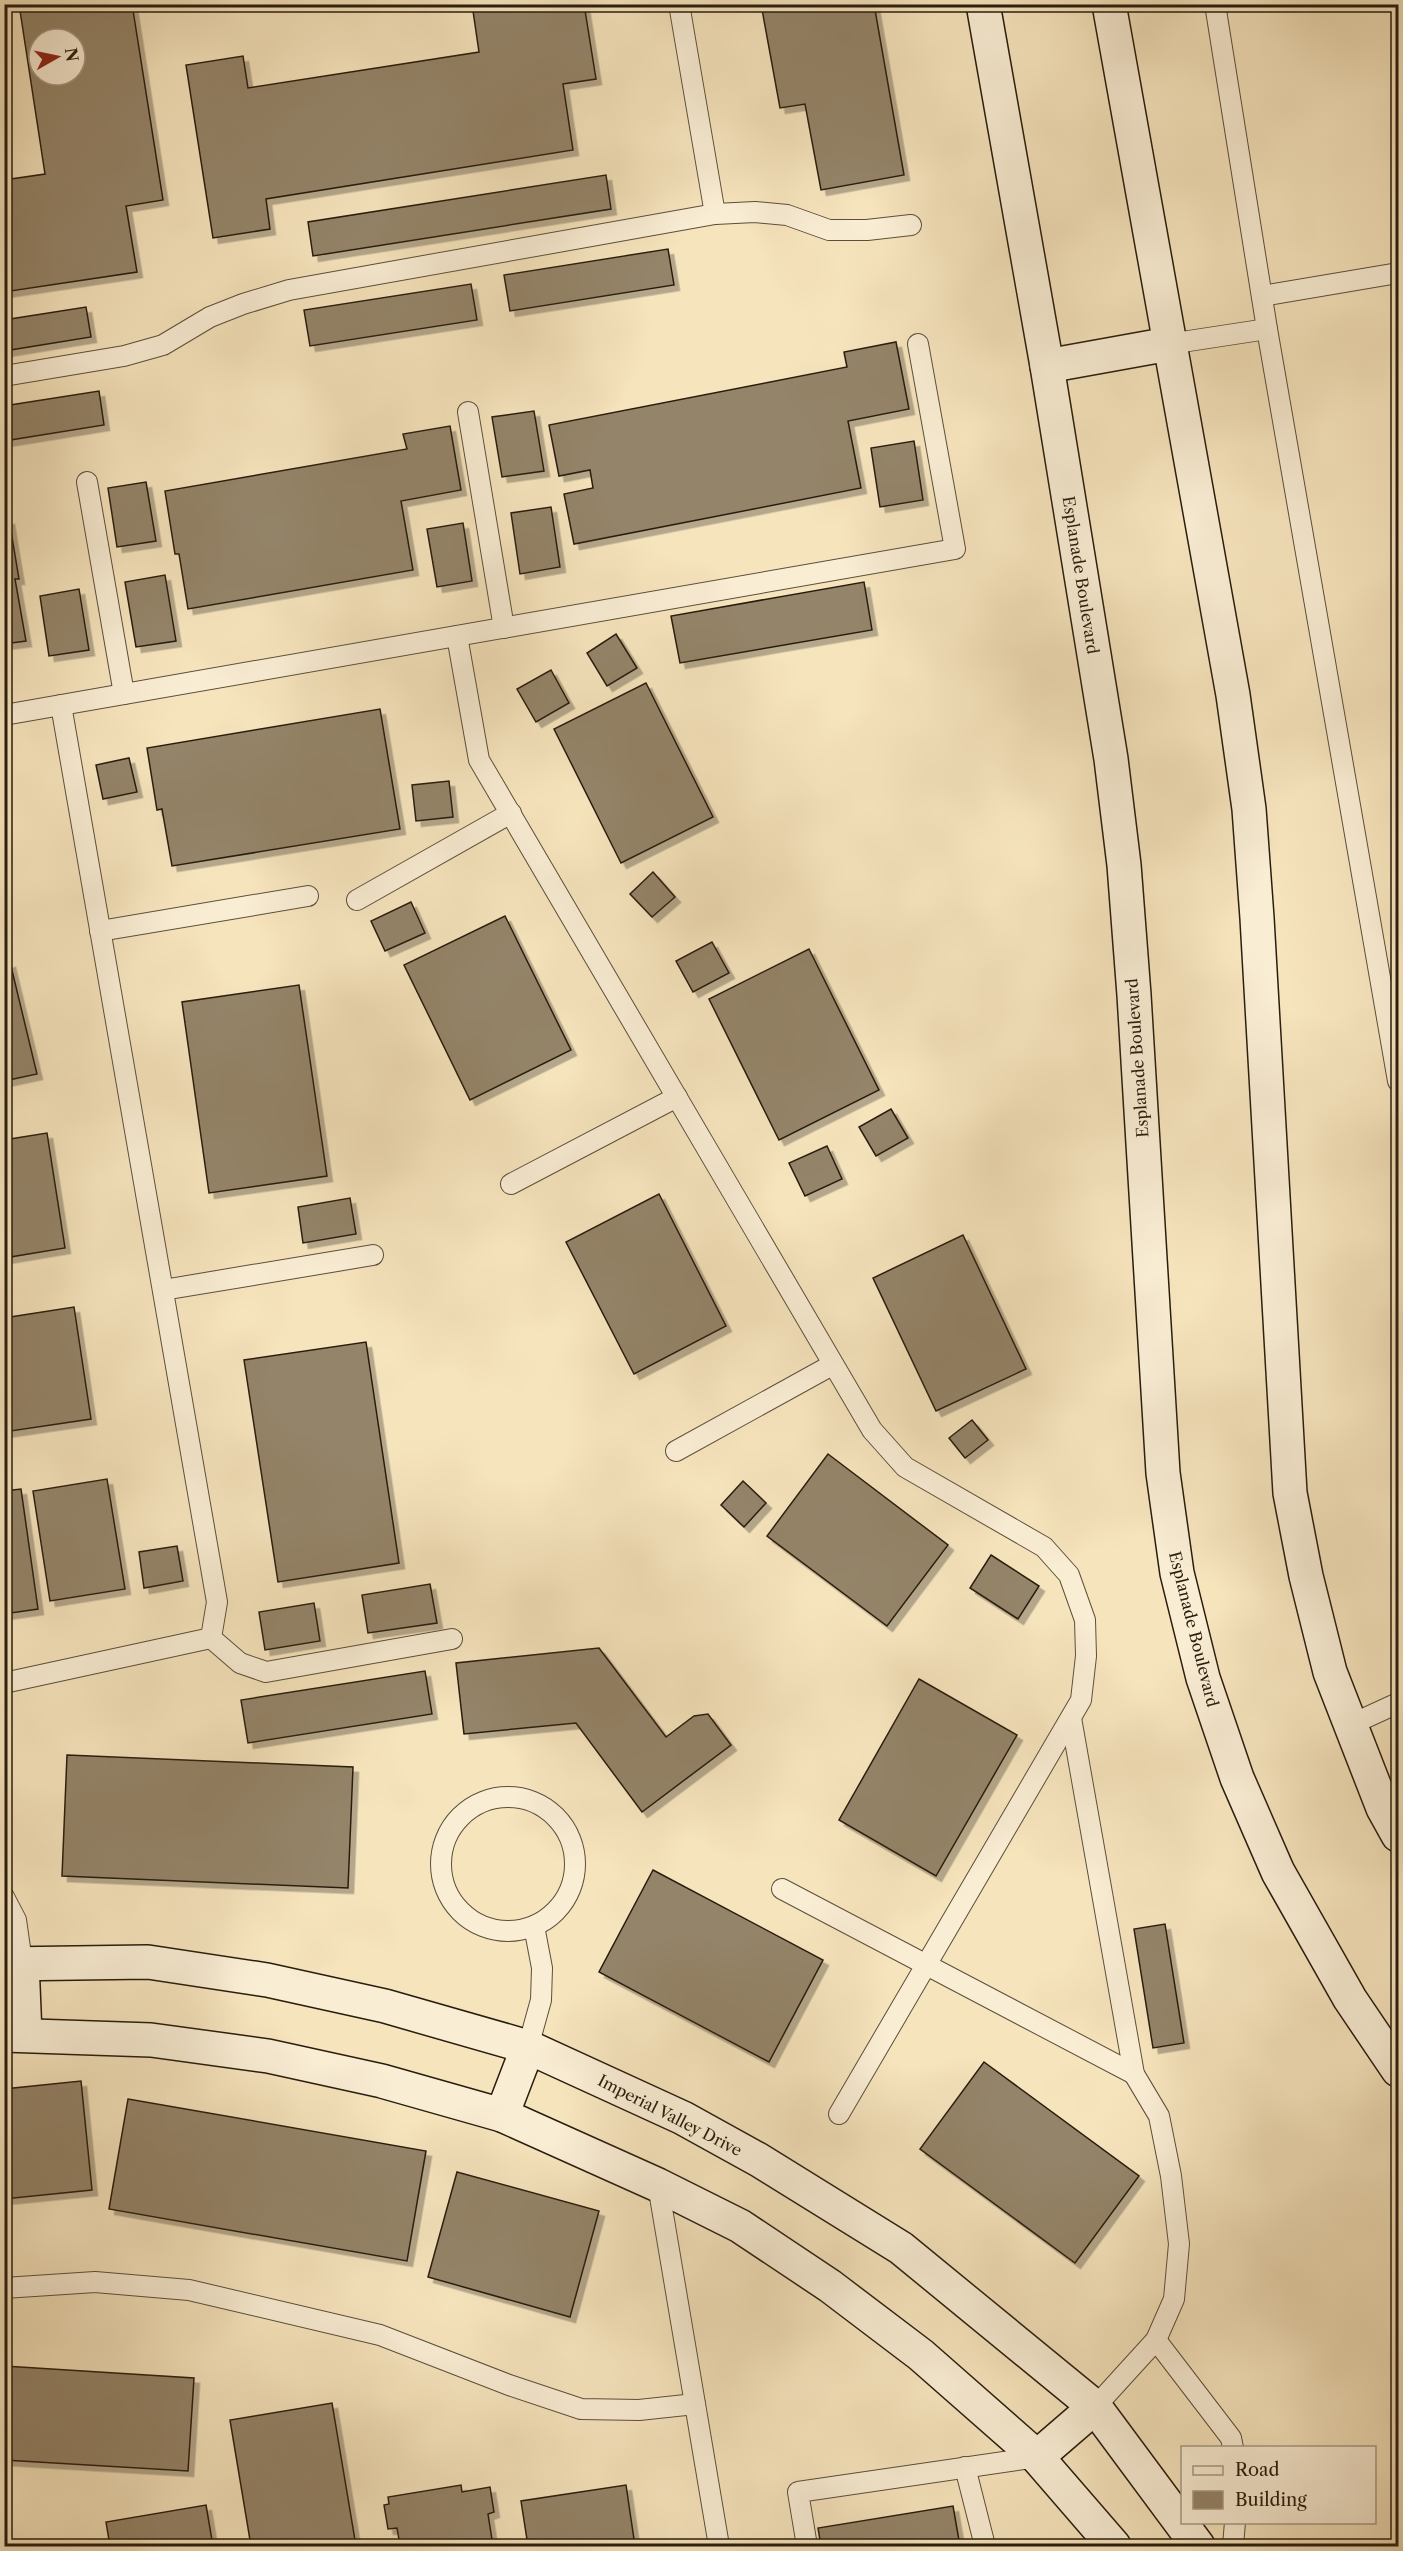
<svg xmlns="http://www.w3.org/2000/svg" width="1403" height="2551" font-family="'Libre Caslon Text',serif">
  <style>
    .building { fill: #948469; stroke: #291d0e; stroke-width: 1.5; fill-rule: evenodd; filter: url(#shadow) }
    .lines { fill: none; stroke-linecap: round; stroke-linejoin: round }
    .lane-casing { stroke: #5c4f3a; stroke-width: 22 }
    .secondary-casing { stroke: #291d0e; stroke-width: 36 }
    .lane { stroke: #f9edd4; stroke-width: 20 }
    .secondary { stroke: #f9edd4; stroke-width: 33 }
    .labels { text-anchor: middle; stroke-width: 4.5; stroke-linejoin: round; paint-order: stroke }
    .street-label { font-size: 16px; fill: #291d0e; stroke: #f9edd4 }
  </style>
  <defs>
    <filter id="shadow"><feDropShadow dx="5.5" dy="5.5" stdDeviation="0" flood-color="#0004"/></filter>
  </defs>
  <rect width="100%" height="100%" fill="#f6e4bd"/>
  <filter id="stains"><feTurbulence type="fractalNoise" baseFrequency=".00333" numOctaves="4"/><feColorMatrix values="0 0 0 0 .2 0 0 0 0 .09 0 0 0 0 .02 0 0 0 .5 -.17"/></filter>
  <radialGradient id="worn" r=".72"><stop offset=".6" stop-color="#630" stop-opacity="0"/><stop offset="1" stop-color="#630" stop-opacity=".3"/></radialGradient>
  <!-- building -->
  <g class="building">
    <path d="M19 4H132L163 200 126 206 137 272 4 292V180L45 174ZM39 39H75V75H39Z"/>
    <path d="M472 4H584L596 79 563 84 573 150 266 199 270 229 213 238 186 65 243 56 248 88 479 52Z"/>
    <path d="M761 4H874L904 175 821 190 805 104 780 108Z"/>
    <path d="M606 175 611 209 313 256 308 222Z"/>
    <path d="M668 249 674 285 510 311 504 275Z"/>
    <path d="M471 284 477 320 310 346 304 310Z"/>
    <path d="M86 307 91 337 4 351V320Z"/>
    <path d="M896 342 909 409 848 421 861 488 574 544 564 494 593 488 590 470 559 476 549 425 847 367 844 352Z"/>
    <path d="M99 391 104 425 4 441V406Z"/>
    <path d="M534 411 544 471 502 477 492 417Z"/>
    <path d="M450 426 461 490 401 501 413 570 188 609 179 554H175L165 491 407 449 403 434Z"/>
    <path d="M914 441 923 500 880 507 871 448Z"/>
    <path d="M146 482 156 541 117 547 108 488Z"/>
    <path d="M551 507 560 567 520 574 511 513Z"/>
    <path d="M9 519 19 579H15L26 641 4 644V520Z"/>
    <path d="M463 523 472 581 437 587 427 529Z"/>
    <path d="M165 575 176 641 136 647 125 582Z"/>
    <path d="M864 582 872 630 680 663 671 616Z"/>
    <path d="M79 589 89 650 49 656 40 596Z"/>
    <path d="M616 634 637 668 607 686 587 653Z"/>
    <path d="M551 670 569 703 536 722 517 689Z"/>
    <path d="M646 683 713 817 621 863 554 729Z"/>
    <path d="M380 709 400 829 172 866 162 809 157 810 147 748Z"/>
    <path d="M129 758 137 792 103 799 96 765Z"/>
    <path d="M449 781 453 817 416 821 412 785Z"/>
    <path d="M653 872 675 897 652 917 630 894Z"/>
    <path d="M411 902 425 933 385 951 371 921Z"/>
    <path d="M505 916 571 1050 470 1100 404 965Z"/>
    <path d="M712 942 729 973 693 992 676 961Z"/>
    <path d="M809 949 879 1090 779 1140 709 999Z"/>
    <path d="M10 962 37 1074 4 1081V964Z"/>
    <path d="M299 985 327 1176 209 1193 182 1002Z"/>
    <path d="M891 1109 908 1138 876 1156 859 1127Z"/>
    <path d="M47 1133 65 1248 4 1258V1140Z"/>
    <path d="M827 1146 842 1179 805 1196 789 1163Z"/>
    <path d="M659 1194 726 1326 634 1374 566 1242Z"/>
    <path d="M350 1198 356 1234 303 1243 298 1207Z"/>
    <path d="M963 1235 1026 1369 936 1411 873 1278Z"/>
    <path d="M74 1307 91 1419 4 1432V1318Z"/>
    <path d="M366 1342 399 1563 278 1582 244 1360Z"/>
    <path d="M972 1420 988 1440 965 1458 949 1438Z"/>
    <path d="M828 1454 948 1545 887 1626 767 1536Z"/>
    <path d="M107 1479 125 1589 50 1601 33 1491Z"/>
    <path d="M743 1481 766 1503 744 1527 721 1505Z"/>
    <path d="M21 1489 38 1609 4 1614V1491Z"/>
    <path d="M177 1546 183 1581 144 1588 139 1552Z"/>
    <path d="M991 1555 1039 1586 1018 1619 970 1588Z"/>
    <path d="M430 1584 437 1623 368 1633 362 1595Z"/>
    <path d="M314 1603 320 1641 265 1650 259 1612Z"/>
    <path d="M599 1648 666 1737 694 1716 708 1714 731 1745 642 1812 576 1723 464 1734 456 1663Z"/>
    <path d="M425 1671 432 1714 248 1743 241 1700Z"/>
    <path d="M919 1679 1017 1735 936 1876 839 1820Z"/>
    <path d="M67 1755 353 1767 348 1888 62 1876Z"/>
    <path d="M653 1870 823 1960 769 2062 599 1972Z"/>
    <path d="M1165 1924 1184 2043 1153 2048 1134 1929Z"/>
    <path d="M984 2062 1139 2176 1075 2263 920 2149Z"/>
    <path d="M81 2081 92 2190 4 2199V2089Z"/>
    <path d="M128 2099 426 2151 407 2261 109 2209Z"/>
    <path d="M457 2172 599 2211 570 2317 428 2277Z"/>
    <path d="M4 2366 194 2378 188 2471 4 2460Z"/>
    <path d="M332 2403 356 2546H251L230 2420Z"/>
    <path d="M461 2485 462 2492 490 2487 494 2512 488 2514 493 2546H400L397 2528 388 2529 384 2505 389 2504 388 2497Z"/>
    <path d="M626 2485 635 2546H528L521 2501Z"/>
    <path d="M206 2505 213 2546H110L106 2522Z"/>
    <path d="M953 2506 960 2546H821L818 2528Z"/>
  </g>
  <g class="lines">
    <!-- lane casing -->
    <g class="lane-casing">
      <g id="lane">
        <path d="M679 4 715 214"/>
        <path d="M1215 4 1267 329 1398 1081"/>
        <path d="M1262 296 1398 273"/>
        <path d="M1169 344 1267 329"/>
        <path d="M4 376 124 356 163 345 210 317 243 304 289 290 715 214 755 212 787 215 829 230H867L911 225"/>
        <path d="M468 412 504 628"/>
        <path d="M87 482 124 694"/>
        <path d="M457 636 479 760 872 1430 905 1467 1044 1547 1069 1575 1085 1620 1086 1656 1081 1700 839 2114"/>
        <path d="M4 715 955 549 918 344"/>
        <path d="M357 900 511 813"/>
        <path d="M100 931 308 896"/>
        <path d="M511 1184 677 1097"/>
        <path d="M163 1290 373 1255"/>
        <path d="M676 1451 832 1365"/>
        <path d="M211 1638 240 1663 266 1672 452 1639"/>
        <path d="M4 1683 211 1638 217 1602 61 705"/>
        <path d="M1071 1718 1134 2074 1159 2116 1171 2176 1179 2244 1174 2299 1156 2340 1095 2407"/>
        <path d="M1350 1725 1398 1703"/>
        <circle cx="508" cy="1864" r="67"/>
        <path d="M782 1889 1134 2074"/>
        <path d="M4 1897 16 1920 22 1962"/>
        <path d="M528 2047 541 2000 542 1968 534 1926"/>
        <path d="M658 2185 719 2546"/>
        <path d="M4 2288 95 2282 189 2290 380 2335 509 2385 581 2409 639 2410 695 2404"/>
        <path d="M1156 2340 1231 2438 1233 2448"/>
        <path d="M965 2467 985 2546"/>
        <path d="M807 2546 798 2492 1037 2457"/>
        <path d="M1233 2546 1235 2522"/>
      </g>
    </g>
    <!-- secondary casing -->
    <g class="secondary-casing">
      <g id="secondary">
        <path d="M983 4 1047 366 1111 759 1124 865 1134 995 1163 1473 1177 1573 1203 1678 1237 1778 1278 1872 1350 1999 1398 2070"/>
        <path d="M1109 4 1233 695 1249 809 1257 918 1290 1493 1306 1576 1330 1672 1383 1808 1398 1835"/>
        <path d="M1047 366 1169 344"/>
        <path d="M22 1962 25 2035"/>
        <path d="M4 1964 148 1962 267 1980 385 2006 528 2047 683 2118 759 2160 901 2248 1095 2407 1198 2546"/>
        <path d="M4 2035 151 2040 268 2056 382 2081 502 2115 658 2185 740 2226 830 2286 921 2355 1037 2457 1114 2546"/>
        <path d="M502 2115 528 2047"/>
        <path d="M1037 2457 1095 2407"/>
      </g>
    </g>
    <!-- lane -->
    <use href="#lane" class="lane"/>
    <!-- secondary -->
    <use href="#secondary" class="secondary"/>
  </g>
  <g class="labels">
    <!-- street labels -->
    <g class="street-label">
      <text transform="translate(1081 575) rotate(81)" y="6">Esplanade Boulevard</text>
      <text transform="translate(1137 1058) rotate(-94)" y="6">Esplanade Boulevard</text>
      <text transform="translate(1194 1629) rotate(76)" y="6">Esplanade Boulevard</text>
      <text transform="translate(670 2115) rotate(27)" y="6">Imperial Valley Drive</text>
    </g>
  </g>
  <!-- margin -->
  <rect width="1403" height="2551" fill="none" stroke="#f6e4bd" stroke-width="24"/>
  <rect x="6" y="6" width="1391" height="2539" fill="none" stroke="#291d0e" stroke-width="3"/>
  <rect x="12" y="12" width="1379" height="2527" fill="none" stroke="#291d0e" stroke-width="1.5"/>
  <!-- legend -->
  <rect x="1181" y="2446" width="195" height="78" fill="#f9edd4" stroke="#a69a85" stroke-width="1.5"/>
  <rect x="1193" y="2466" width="30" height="9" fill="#f9edd4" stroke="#a69a85" stroke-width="1.5"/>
  <text x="1235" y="2476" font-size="18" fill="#291d0e">Road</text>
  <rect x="1193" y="2491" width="30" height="18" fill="#948469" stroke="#a69a85" stroke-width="1.5"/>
  <text x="1235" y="2506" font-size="18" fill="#291d0e">Building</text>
  <!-- north arrow -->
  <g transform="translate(57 57) rotate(81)"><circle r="28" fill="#f9edd4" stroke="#a69a85" stroke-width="1.5"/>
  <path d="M0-4.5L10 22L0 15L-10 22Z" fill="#8f2418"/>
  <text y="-9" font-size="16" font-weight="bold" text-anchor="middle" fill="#291d0e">N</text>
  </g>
  <rect width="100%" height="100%" filter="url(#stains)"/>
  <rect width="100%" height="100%" fill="url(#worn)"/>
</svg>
